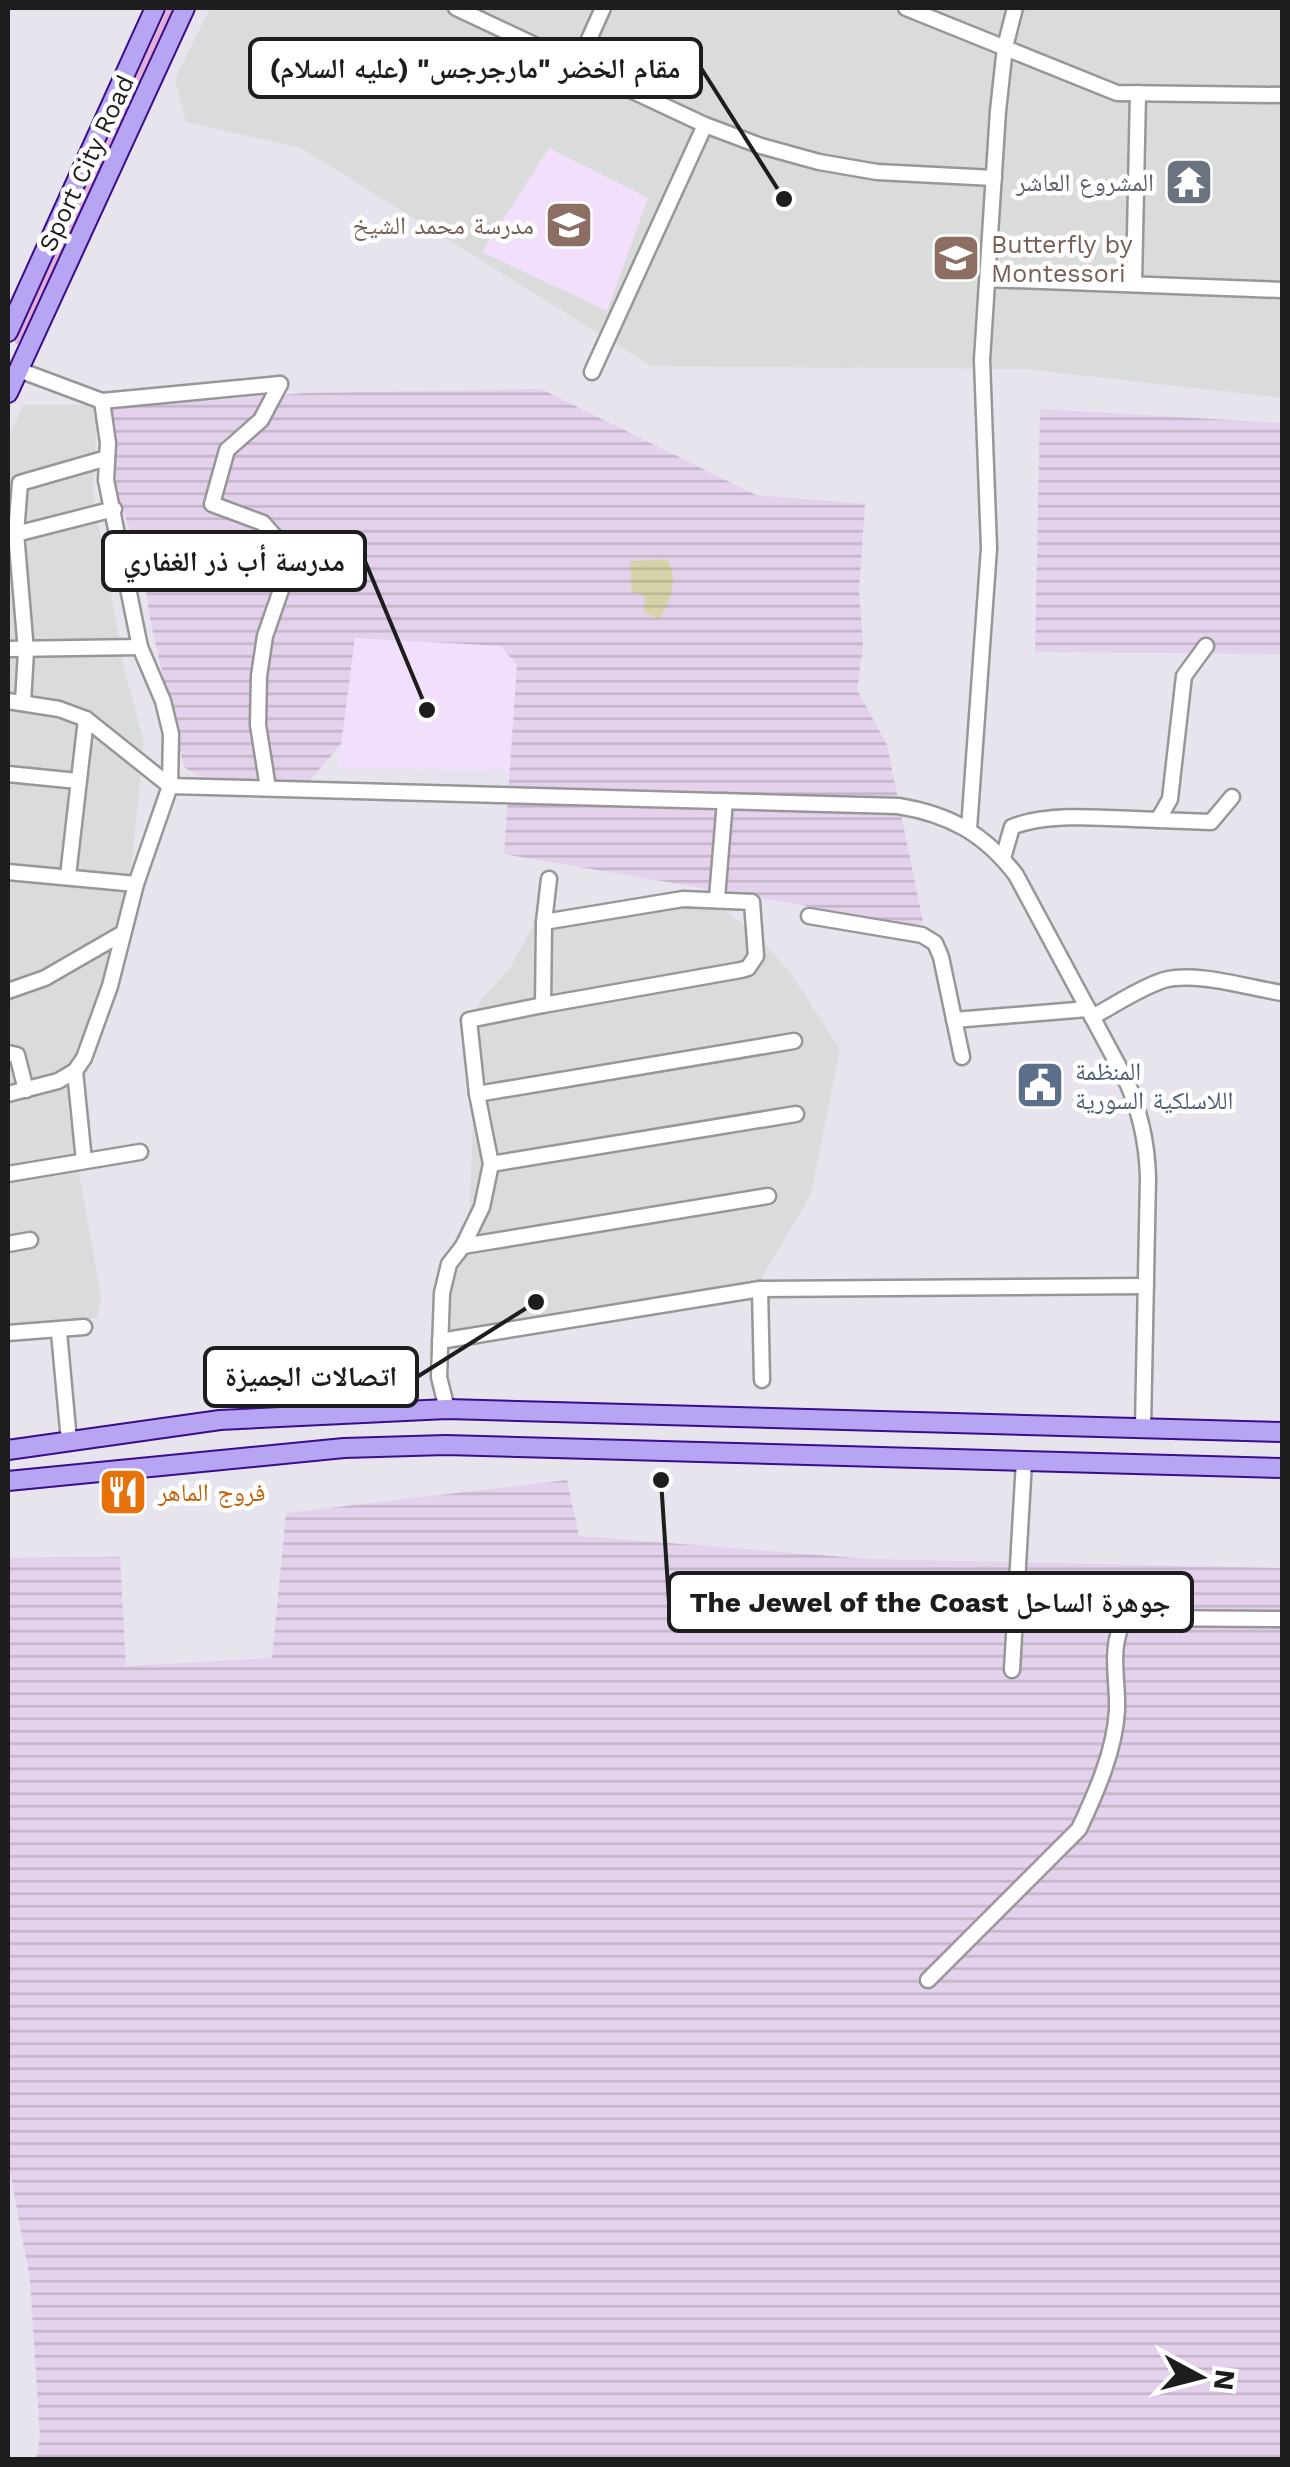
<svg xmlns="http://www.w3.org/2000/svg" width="1290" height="2467" font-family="'Work Sans','Noto Naskh Arabic',sans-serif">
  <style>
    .residential { fill: #dadbdb }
    .education { fill: #f2dffc }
    .farmland { fill: url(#farmland-rules) }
    .grass { fill: #e3afd9 }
    .water { fill: url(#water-rules) }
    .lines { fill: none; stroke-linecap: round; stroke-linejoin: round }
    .minor-casing { stroke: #979797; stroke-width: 19 }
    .major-casing { stroke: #380e89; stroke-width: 22 }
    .minor { stroke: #fff; stroke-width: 14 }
    .major { stroke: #b7a4f3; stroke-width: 18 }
    .labels { text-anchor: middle; stroke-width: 9; stroke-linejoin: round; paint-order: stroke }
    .street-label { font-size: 25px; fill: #1d1d1d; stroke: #fff }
    .worship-label { font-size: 25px; fill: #5b616d; stroke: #fff; text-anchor: end }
    .education-label { font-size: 25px; fill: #785e54; stroke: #fff; text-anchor: end }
    .service-label { font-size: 25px; fill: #4e5e75; stroke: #fff; text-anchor: start }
    .food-label { font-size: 25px; fill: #c56008; stroke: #fff; text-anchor: start }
    .leader { fill: none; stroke: #1d1d1d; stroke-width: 4 }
    .callout-dot { fill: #1d1d1d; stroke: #fff; stroke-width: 4 }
    .callout { fill: #fff; stroke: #1d1d1d; stroke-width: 4 }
    .callout-label { font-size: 28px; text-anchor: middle; font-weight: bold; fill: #1d1d1d }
  </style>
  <defs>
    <pattern id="farmland-rules" width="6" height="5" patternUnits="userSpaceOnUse" patternTransform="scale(2.5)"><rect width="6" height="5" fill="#e4d1eb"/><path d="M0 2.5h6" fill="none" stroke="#c3b3c9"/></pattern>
    <pattern id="water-rules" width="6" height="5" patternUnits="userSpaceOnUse" patternTransform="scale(2.5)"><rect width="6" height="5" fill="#d7d3a9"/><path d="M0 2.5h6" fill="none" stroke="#b8b591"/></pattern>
  </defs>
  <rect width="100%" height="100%" fill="#e7e4ee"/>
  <!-- residential -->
  <g class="residential">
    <path d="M210 8H1282V398L1025 369 651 366 301 148 186 122 175 79Z"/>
    <path d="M23 405H98L93 492 125 672 144 742 132 862 116 948 82 1069 67 1103 101 1298 97 1318 8 1333V439Z"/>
    <path d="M676 902 719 906 758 936 791 974 840 1049 811 1194 754 1291 442 1338 449 1274 469 1227 477 1009 481 1000 510 968 541 911Z"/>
  </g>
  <!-- education -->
  <g class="education">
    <path d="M549 148 648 198 607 311 482 252Z"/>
    <path d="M354 638 501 646 517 665 509 770 338 768Z"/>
  </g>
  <!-- farmland -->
  <g class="farmland">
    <path d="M541 389 756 495 865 504 859 590 863 646 857 690 887 745 923 922 919 925 504 854 517 665 501 646 355 638 341 744 303 788 199 776 184 767 150 619 143 571 114 482 108 409 305 393Z"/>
    <path d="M1040 409 1282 423V654L1035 652Z"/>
    <path d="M567 1480 579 1536 870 1559 1282 1568V2459H36L40 2438 30 2280 8 2160V1558L120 1557 126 1666 272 1658 286 1513Z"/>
  </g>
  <!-- grass -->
  <path class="grass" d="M168 8H179L24 343 16 344 14 338Z"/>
  <!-- water -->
  <path class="water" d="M667 559C679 577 671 604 659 619L644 612 645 596 632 592 630 561Z"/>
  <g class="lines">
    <!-- minor casing -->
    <g class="minor-casing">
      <g id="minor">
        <path d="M456 8 705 125 761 146 819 162 877 172 994 178"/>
        <path d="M906 8 1117 93 1282 95"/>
        <path d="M577 66 603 8"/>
        <path d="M988 279 1282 290"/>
        <path d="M1134 283 1138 93"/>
        <path d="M19 370 102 401 280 384"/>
        <path d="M592 372 705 125"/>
        <path d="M8 536 114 509"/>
        <path d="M8 649 140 647"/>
        <path d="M8 701 59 709 86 719 170 786 898 806C949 814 985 834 1016 875L1125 1078C1140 1110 1147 1142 1148 1177L1143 1428"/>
        <path d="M23 702 26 651 16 533 20 483 107 458"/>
        <path d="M8 774 78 781"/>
        <path d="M268 788 258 725 259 676 265 636 282 587 283 546 263 523 212 504 227 450 261 420 280 384"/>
        <path d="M1158 820 1211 822 1232 797"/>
        <path d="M969 829 989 548 982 360 998 111 1005 47 1015 8"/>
        <path d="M1003 858 1012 827C1050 811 1116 819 1158 820L1170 799 1184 676 1206 646"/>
        <path d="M8 872 136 884"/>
        <path d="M68 876 86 719"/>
        <path d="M717 898 725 801"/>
        <path d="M809 916 922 935 935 943 941 957 962 1057"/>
        <path d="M8 991 45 978 123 933"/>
        <path d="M543 1005 741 970 748 968 756 956 752 902 683 899 544 922"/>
        <path d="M1092 1017C1115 1005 1139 988 1164 980 1195 971 1250 988 1282 993"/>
        <path d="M954 1020 1088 1009"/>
        <path d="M8 1053 17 1055 26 1090"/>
        <path d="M75 1071 84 1161"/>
        <path d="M8 1094 58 1081 75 1071 84 1058 110 986 136 884 170 786 171 734 163 701 140 647 106 480 108 443 102 401"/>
        <path d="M477 1094 794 1041"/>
        <path d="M491 1164 796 1114"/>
        <path d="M8 1174 140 1152"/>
        <path d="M8 1244 30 1240"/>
        <path d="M463 1246 768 1196"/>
        <path d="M760 1289 762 1380"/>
        <path d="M59 1332 69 1441"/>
        <path d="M8 1333 84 1327"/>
        <path d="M440 1341 760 1289 1146 1286"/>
        <path d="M447 1409 439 1377 442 1293 449 1264 463 1246 482 1207 491 1164 477 1094 469 1020 543 1005 544 922 549 879"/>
        <path d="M1012 1670 1024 1461"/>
        <path d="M928 1980 1079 1829C1096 1793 1115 1750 1117 1710 1118 1685 1111 1656 1119 1632 1121 1623 1126 1621 1135 1618L1282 1619"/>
      </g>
    </g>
    <!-- major casing -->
    <g class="major-casing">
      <g id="major">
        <path d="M8 332 155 8"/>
        <path d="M8 393 185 8"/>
        <path d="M8 1450 220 1420 447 1409 1282 1432"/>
        <path d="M8 1481 344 1448 446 1445 1282 1468"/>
      </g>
    </g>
    <!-- minor -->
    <use href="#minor" class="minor"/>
    <!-- major -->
    <use href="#major" class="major"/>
  </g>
  <!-- icons -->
  <defs>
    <g id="temple-square" transform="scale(2.5)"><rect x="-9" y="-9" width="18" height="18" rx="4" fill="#6b7280" stroke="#fff"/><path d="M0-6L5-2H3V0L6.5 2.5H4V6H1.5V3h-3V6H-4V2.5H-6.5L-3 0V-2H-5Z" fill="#fff"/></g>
    <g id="school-square" transform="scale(2.5)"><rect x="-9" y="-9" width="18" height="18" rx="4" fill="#8d6e63" stroke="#fff"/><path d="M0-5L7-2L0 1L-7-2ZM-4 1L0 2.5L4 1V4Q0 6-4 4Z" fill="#fff"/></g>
    <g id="civic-square" transform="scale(2.5)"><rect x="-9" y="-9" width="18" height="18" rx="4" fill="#5c6f8a" stroke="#fff"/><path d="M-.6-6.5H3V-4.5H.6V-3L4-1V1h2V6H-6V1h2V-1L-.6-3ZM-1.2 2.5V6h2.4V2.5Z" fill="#fff"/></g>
    <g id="restaurant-square" transform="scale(2.5)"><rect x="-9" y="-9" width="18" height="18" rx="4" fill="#e8710a" stroke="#fff"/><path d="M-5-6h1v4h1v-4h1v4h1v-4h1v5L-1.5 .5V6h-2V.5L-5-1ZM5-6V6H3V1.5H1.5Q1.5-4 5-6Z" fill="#fff"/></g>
  </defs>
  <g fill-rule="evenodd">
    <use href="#temple-square" x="1189" y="182"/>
    <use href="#school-square" x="569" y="225"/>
    <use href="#school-square" x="956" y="258"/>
    <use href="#civic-square" x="1040" y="1085"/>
    <use href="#restaurant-square" x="123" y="1492"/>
  </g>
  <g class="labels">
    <!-- street labels -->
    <g class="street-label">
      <text transform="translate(86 163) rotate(-65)" y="9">Sport City Road</text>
    </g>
    <!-- worship labels -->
    <g class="worship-label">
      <text x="1154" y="191">المشروع العاشر</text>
    </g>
    <!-- education labels -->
    <g class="education-label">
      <text x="534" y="234">مدرسة محمد الشيخ</text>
      <text x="991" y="253" text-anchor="start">Butterfly by<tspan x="991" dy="29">Montessori</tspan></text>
    </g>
    <!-- service labels -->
    <g class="service-label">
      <text x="1075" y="1080">المنظمة<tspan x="1075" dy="29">اللاسلكية السورية</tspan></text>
    </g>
    <!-- food labels -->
    <g class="food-label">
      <text x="158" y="1501">فروج الماهر</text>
    </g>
  </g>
  <!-- callouts -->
  <path class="leader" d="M784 199L701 68M427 710L365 561M536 1302L417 1377M661 1480L669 1602"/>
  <g class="callout-dot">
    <circle cx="784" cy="199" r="10"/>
    <circle cx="427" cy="710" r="10"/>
    <circle cx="536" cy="1302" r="10"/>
    <circle cx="661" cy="1480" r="10"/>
  </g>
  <g class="callout">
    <rect x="250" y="39" width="451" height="58" rx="10"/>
    <rect x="103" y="532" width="262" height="58" rx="10"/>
    <rect x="205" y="1348" width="212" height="58" rx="10"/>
    <rect x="669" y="1573" width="523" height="58" rx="10"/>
  </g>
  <g class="callout-label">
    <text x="475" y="78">مقام الخضر "مارجرجس" (عليه السلام)</text>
    <text x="234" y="571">مدرسة أب ذر الغفاري</text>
    <text x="311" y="1386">اتصالات الجميزة</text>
    <text x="930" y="1612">The Jewel of the Coast جوهرة الساحل</text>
  </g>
  <!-- border -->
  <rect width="1290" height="2467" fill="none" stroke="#1d1d1d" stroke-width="20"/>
  <!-- north arrow -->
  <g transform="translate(1200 2377) rotate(97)" stroke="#ffffff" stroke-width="8" paint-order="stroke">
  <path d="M0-8L18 38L0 25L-18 38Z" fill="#1d1d1d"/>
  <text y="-15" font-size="28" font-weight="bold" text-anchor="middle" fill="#1d1d1d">N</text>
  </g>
</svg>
